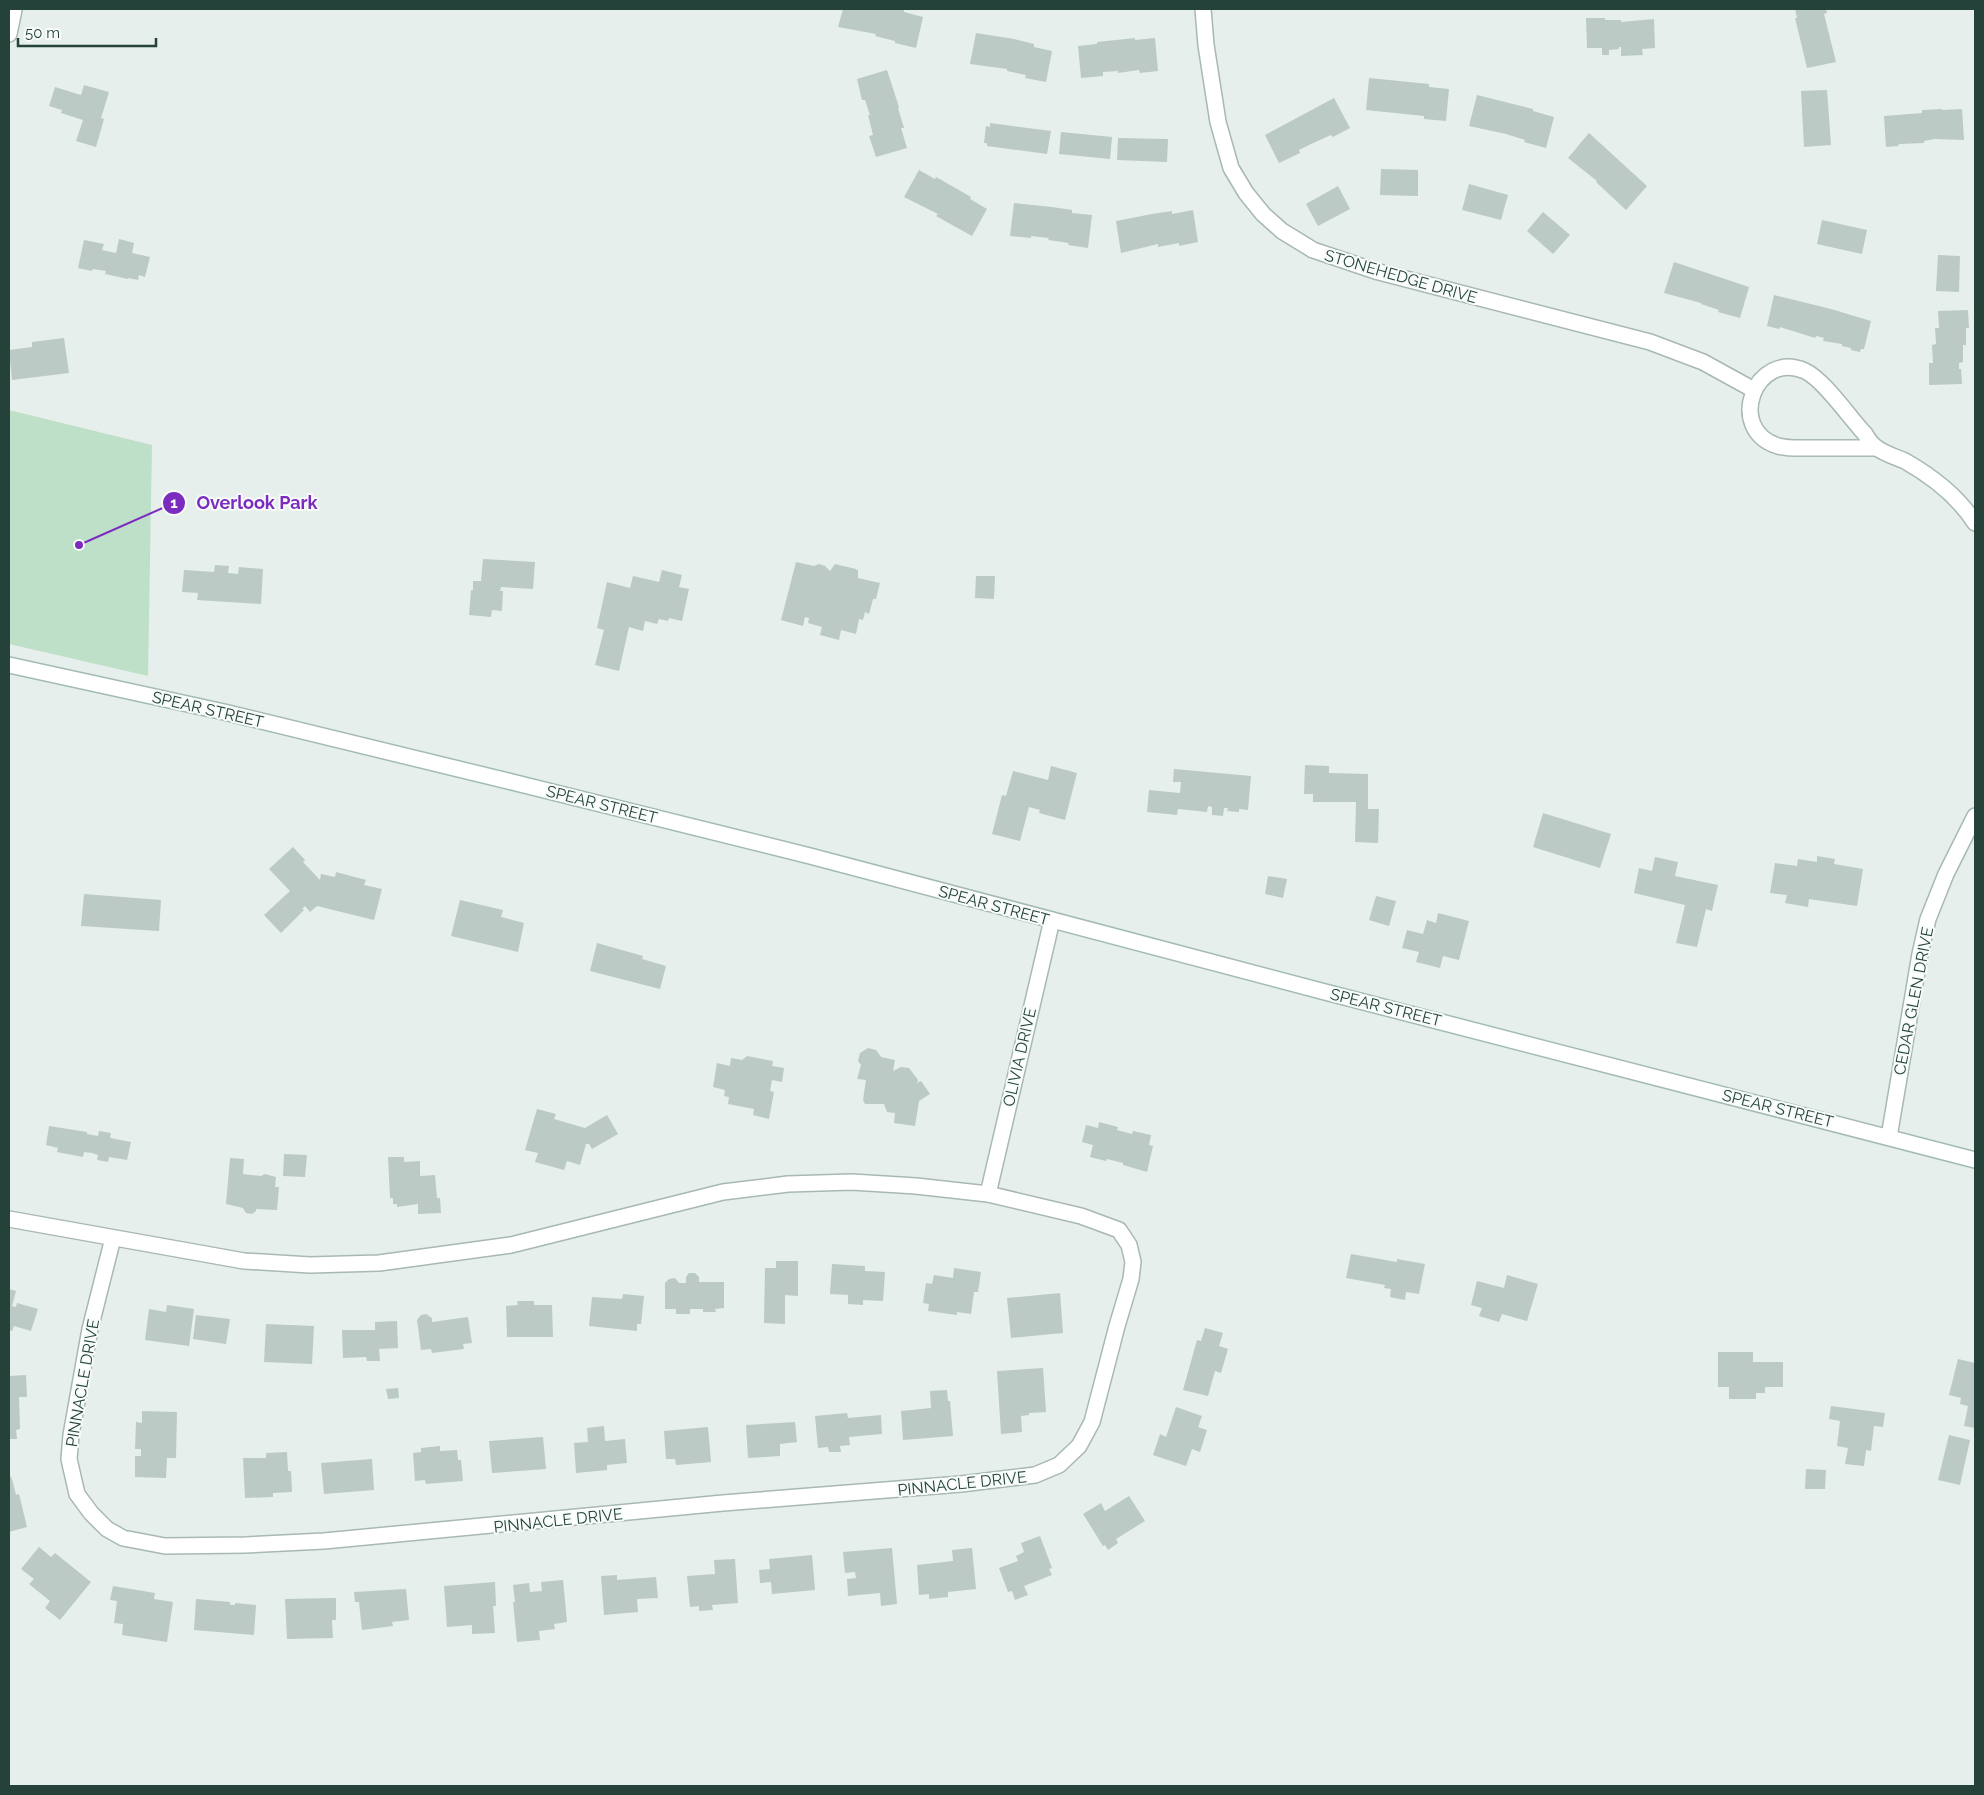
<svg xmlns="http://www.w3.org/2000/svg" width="1984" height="1795" font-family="Raleway,sans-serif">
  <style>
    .green { fill: #bfe0c8 }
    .building { fill: #bbcac4 }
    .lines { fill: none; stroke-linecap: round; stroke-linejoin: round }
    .street-casing { stroke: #a8b8b2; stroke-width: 18 }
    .secondary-casing { stroke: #a4bbb3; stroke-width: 18 }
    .street { stroke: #fff; stroke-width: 15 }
    .secondary { stroke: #fff; stroke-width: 15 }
    .labels { text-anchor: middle; stroke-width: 4; stroke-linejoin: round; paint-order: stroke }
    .street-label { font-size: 16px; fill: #24423a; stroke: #f7fbf9 }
    .leader { fill: none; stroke: #7b2cbf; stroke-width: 2 }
    .callout-dot { fill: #7b2cbf; stroke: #f7fbf9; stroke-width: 2 }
    .mark-label { font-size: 15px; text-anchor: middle; font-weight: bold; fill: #fff }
    .callout-label { font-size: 18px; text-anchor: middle; font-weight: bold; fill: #7b2cbf; stroke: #f7fbf9; stroke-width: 4; stroke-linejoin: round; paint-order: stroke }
  </style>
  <rect width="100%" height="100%" fill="#e6efeb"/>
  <!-- green -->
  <path class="green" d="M9 410 152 445 148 676 9 644Z"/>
  <!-- building -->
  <g class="building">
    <path d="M843 9H899L904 10V12L923 17 916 48 895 43V41L875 36 876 34 838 27Z"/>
    <path d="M1795 9H1826L1827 13 1824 14 1836 62 1807 68 1795 18H1797Z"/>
    <path d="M1586 18H1605V20H1621V22L1654 19 1655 48 1642 49 1643 55 1621 56V47H1619V49L1609 50V55H1602V48H1587Z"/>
    <path d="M976 33 1014 39 1034 44V47L1052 51 1046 82 1025 78 1026 75 1007 71V69L970 64Z"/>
    <path d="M1135 38V40L1155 38 1158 71 1140 73 1139 70 1118 73V71L1103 72V76L1081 78 1078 46 1097 44V42Z"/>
    <path d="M887 70 899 107 898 108 904 128H901L907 148 876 157 869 136 873 135 868 115H870L865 100H862L857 79Z"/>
    <path d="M1369 78 1429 84V87L1449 89 1446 121 1424 119V116L1366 110Z"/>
    <path d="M84 85 109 92 101 118 104 119 96 147 76 141 83 120 61 113 62 110 49 106 55 87 81 95Z"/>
    <path d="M1827 90 1831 145 1804 147 1801 91Z"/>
    <path d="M1477 95 1533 109V111L1554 117 1546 148 1524 142 1525 140 1506 134 1469 126Z"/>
    <path d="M1334 98 1350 128 1333 137 1331 135 1311 144 1299 150 1300 153 1279 163 1265 135Z"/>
    <path d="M1942 109V110L1962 109 1964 140 1935 139 1924 141V143L1899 144 1898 146 1886 147 1884 116 1922 113V110Z"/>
    <path d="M990 123 1051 131 1047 154 987 146V143H984L986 126 990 127Z"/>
    <path d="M1061 132 1112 137 1110 159 1059 154Z"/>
    <path d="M1589 133 1647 186 1626 210 1596 182 1597 181 1568 158Z"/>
    <path d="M1118 138 1168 139 1167 162 1117 160Z"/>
    <path d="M1381 169 1418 170V196L1380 195Z"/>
    <path d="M919 170 935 179 936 177 971 197 970 199 987 209 972 236 936 216 938 214 904 197Z"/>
    <path d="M1469 184 1508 195 1501 220 1462 210Z"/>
    <path d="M1338 186 1350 209 1318 226 1306 204Z"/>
    <path d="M1014 203 1052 207 1072 210V213L1092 215 1088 248 1068 245 1069 243 1048 240 1049 238 1031 236V238L1010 236Z"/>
    <path d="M1193 210 1198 242 1179 246V243L1158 247V244L1121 253 1116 221 1152 214 1172 211V214Z"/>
    <path d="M1543 212 1570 235 1553 254 1527 231Z"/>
    <path d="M1822 220 1867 230 1862 254 1817 244Z"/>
    <path d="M119 239 134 243 132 253 150 257 145 277 139 275 138 280 128 278V279L105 274 106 271 93 269 92 271 78 268 84 240 104 244 102 250 116 253Z"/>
    <path d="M1938 255 1960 256 1959 292 1936 291Z"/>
    <path d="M1674 262 1749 287 1740 318 1718 312 1719 310 1701 304V303L1664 293Z"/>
    <path d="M1774 295 1831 309 1871 321 1864 349H1861L1860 352 1851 350V348L1842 346V344L1823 341 1824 338 1816 336 1815 338 1780 327 1779 329 1767 326Z"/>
    <path d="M1968 310 1969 328H1966V345H1963V362L1959 363V369H1961L1962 384 1929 385V363H1933L1932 345 1936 344 1935 328H1939L1938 311Z"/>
    <path d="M64 338 69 373 12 380 9 350 32 347V342Z"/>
    <path d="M483 559 535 562 533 589 501 587 500 591H503L502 611 492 610 491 617 469 615 471 590H473V581H481Z"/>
    <path d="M796 562 814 566 819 564 825 566 830 571 835 564 856 569 858 571V578L880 583 876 599H873L869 614 865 612 863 620 859 619 856 634 841 630 839 640 820 635 822 627 808 623 809 618 805 617 803 626 781 620Z"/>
    <path d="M215 565 229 566 228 573 238 574 239 567 263 569 261 604 197 600 198 593 182 592 184 570 214 572Z"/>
    <path d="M662 570 682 575 679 587 689 589 682 621 669 618 668 621 659 619 657 624 645 621 643 631 629 627 619 671 595 665 604 630 597 628 607 582 630 588 633 576 659 582Z"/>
    <path d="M976 576H995L994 599 975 598Z"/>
    <path d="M1305 765 1329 766V773L1368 774V809H1379L1378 843 1355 842 1356 802H1313V794H1304Z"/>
    <path d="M1051 766 1077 773 1065 820 1039 813 1040 810 1029 807 1020 841 992 834 1002 795 1006 796 1013 771 1048 780Z"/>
    <path d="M1174 769 1251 776 1248 810 1239 809V812L1227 811 1228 808H1224L1223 816 1212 815V807L1208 806 1207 812 1178 809 1177 815 1147 812 1149 790 1180 793 1181 782H1173Z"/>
    <path d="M1543 813 1611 834 1600 868 1533 847Z"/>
    <path d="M293 847 305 860 303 862 320 880 321 874 335 877 336 872 366 880 364 885 382 889 374 920 317 906 310 912 305 906 302 909 304 910 281 933 264 915 290 891 269 869Z"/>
    <path d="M1817 856 1835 859 1834 864 1863 869 1857 906 1809 899 1808 907 1785 903 1787 895 1770 893 1775 863 1797 866 1798 859 1817 862Z"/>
    <path d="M1655 857 1678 862 1675 876 1718 885 1712 911 1706 909 1697 947 1676 943 1685 905 1634 893 1639 868 1652 871Z"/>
    <path d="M1268 876 1287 879 1283 898 1265 894Z"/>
    <path d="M84 894 161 900 159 931 81 926Z"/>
    <path d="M1376 896 1396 901 1389 926 1369 920Z"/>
    <path d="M460 900 503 910 501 917 524 923 518 952 451 936Z"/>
    <path d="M1438 913 1469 921 1459 960 1443 956 1440 968 1416 962 1419 952 1402 948 1407 930 1423 934 1427 920 1436 923Z"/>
    <path d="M597 943 643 956 642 959 666 966 660 989 590 971Z"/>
    <path d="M868 1048 876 1050 881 1057 895 1060 893 1071 901 1067 909 1068 918 1080 917 1083 921 1081 930 1094 919 1101 915 1126 894 1123 895 1113 887 1112 884 1104H865L863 1100 866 1080 857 1079 861 1065 858 1061 860 1053Z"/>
    <path d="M747 1056 773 1061 772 1066 784 1068 782 1082 772 1080 770 1091 774 1092 769 1119 753 1115 754 1109 728 1104 729 1097 724 1096 725 1090 713 1087 717 1063 730 1066 731 1058 742 1060Z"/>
    <path d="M537 1109 556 1114 554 1119 585 1128 607 1115 618 1134 592 1149 589 1144H586L580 1165 567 1161 564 1170 535 1162 538 1153 525 1150Z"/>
    <path d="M1099 1122 1118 1127 1117 1130 1132 1134 1133 1131 1151 1135 1149 1145 1153 1146 1147 1172 1123 1165V1163L1107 1159 1106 1161 1090 1157 1093 1145 1082 1142 1086 1125 1098 1128Z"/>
    <path d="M49 1126 87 1132V1134L98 1136 99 1131 111 1133 110 1138 131 1142 127 1160 109 1157 108 1162 97 1160 98 1155 92 1153 84 1152 83 1157 57 1152 58 1148 46 1145Z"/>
    <path d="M284 1154 307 1155 305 1177 283 1176Z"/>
    <path d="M388 1157H404V1162L420 1161V1176L435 1175 437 1198H440L441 1213 418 1214V1204L397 1207V1204H393V1198H390Z"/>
    <path d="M230 1158 244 1159 243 1174 261 1176 265 1174 276 1177 275 1187H279L277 1210 256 1209V1211L252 1214 246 1213 243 1208 226 1204Z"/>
    <path d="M1351 1254 1397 1262V1259L1425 1264 1419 1294 1406 1292 1405 1300 1390 1297 1391 1289 1384 1288 1385 1285 1346 1278Z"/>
    <path d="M776 1261H798V1296L785 1295V1324L764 1323 765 1268H776Z"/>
    <path d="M832 1264 865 1266V1271L885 1272 883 1301 863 1300V1305L848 1304V1295L830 1294Z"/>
    <path d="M954 1268 981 1272 978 1292H974L971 1314 957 1312V1315L928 1311 929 1304 923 1303 926 1283 932 1284 934 1275 953 1278Z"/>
    <path d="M689 1273H695L699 1277V1282H724V1308L715 1309 716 1312H703V1309H690V1314H676V1309H665V1283L669 1279 675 1278 679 1283H686V1277Z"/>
    <path d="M1507 1275 1538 1284 1527 1321 1502 1314 1499 1322 1479 1316 1482 1308 1471 1305 1477 1281 1504 1288Z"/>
    <path d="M9 1289 16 1291 12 1306 16 1307 17 1303 38 1309 31 1331 14 1326 12 1331 9 1330Z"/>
    <path d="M1060 1293 1063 1333 1011 1338 1007 1298Z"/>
    <path d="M623 1294 644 1296 641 1324H637V1331L589 1326 592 1297 622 1299Z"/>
    <path d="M517 1301H534V1305H552L553 1337H507L506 1306 518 1305Z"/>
    <path d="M167 1305 194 1309 189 1346 145 1340 149 1309 166 1312Z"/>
    <path d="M426 1314 432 1318V1322L468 1317 472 1343 463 1344 464 1349 432 1353 431 1349 421 1350 417 1320 421 1315Z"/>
    <path d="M196 1315 230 1319 226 1344 193 1339Z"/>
    <path d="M397 1321 398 1348 379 1349 380 1361H367L366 1357 343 1358 342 1330H375V1322Z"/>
    <path d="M266 1324 314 1326 312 1364 264 1362Z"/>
    <path d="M1205 1328 1223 1333 1219 1346 1228 1349 1221 1373 1215 1371 1208 1396 1183 1390 1197 1340 1201 1341Z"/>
    <path d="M1718 1352H1753V1362H1783V1387H1765V1393H1756V1399H1729V1387H1718Z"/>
    <path d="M1958 1359 1975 1363V1428L1964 1426 1968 1406 1960 1404 1961 1398 1949 1395Z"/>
    <path d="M1043 1368 1046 1412 1029 1413V1415L1021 1416 1022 1432 1001 1434 997 1371Z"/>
    <path d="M26 1375 27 1397H19L20 1429 16 1430 17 1439H9V1376Z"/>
    <path d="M398 1388 399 1398 388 1399 386 1389Z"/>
    <path d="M947 1390 948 1401H950L953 1436 903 1440 901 1411 931 1408 930 1391Z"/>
    <path d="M1831 1406 1885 1413 1883 1427 1874 1426 1871 1451 1866 1450 1864 1466 1845 1464 1848 1448 1837 1446 1840 1421 1829 1419Z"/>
    <path d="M1176 1407 1202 1416 1198 1427 1207 1430 1200 1452 1192 1449 1186 1466 1153 1455 1160 1434 1166 1437Z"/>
    <path d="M142 1411 177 1412 176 1458H167L166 1478 135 1477V1456H141V1449H135L136 1422 142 1423Z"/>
    <path d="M847 1413 848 1418 881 1415 882 1434 849 1437 850 1445 840 1446 841 1452H829L828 1447 818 1448 815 1416Z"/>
    <path d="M795 1422 797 1442 780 1444V1456L748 1458 746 1425Z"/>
    <path d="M604 1426 605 1441 625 1439 627 1463 607 1465V1470L576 1473 574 1443 588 1442 587 1428Z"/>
    <path d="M708 1427 711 1462 676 1465 675 1459H666L664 1431Z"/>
    <path d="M1949 1435 1970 1440 1960 1485 1938 1480Z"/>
    <path d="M543 1437 546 1469 492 1473 489 1441Z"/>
    <path d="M440 1446V1451L457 1450 458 1460H461L463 1481 426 1484 425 1480 415 1481 413 1453 421 1452V1448Z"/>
    <path d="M287 1452 288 1471H291L292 1492 273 1493V1497L245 1498 243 1458H266V1453Z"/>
    <path d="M372 1459 374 1490 324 1494 321 1463Z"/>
    <path d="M1806 1469 1826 1470 1825 1489H1805Z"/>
    <path d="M9 1474 12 1479 16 1495 19 1494 27 1527 9 1532Z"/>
    <path d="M1129 1496 1145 1521 1116 1539 1118 1543 1108 1550 1105 1545 1103 1546 1083 1514 1101 1503 1105 1511Z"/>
    <path d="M1040 1536 1052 1568 1049 1569 1052 1575 1024 1586 1028 1595 1015 1600 1012 1591 1008 1592 999 1568 1018 1561 1016 1556 1024 1552 1021 1543Z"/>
    <path d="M39 1547 51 1557 55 1553 91 1582 60 1620 45 1608 50 1601 29 1584 34 1579 21 1569Z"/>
    <path d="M892 1548 897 1604 881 1606 880 1593 848 1596 847 1579 856 1578 855 1572 845 1573 843 1552Z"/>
    <path d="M972 1548 976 1589 948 1592V1597L929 1599V1594L919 1595 917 1565 953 1561 952 1550Z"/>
    <path d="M812 1555 815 1590 772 1594 771 1582 760 1583 759 1570 770 1569 769 1559Z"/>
    <path d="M735 1559 738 1603 712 1605 713 1610 699 1611V1606L690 1607 687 1576 715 1574 714 1560Z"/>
    <path d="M617 1575V1580L656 1577 658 1598 637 1599 638 1612 604 1615 601 1576Z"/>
    <path d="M563 1580 567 1622 554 1624 555 1629 539 1631 540 1640 517 1642 513 1602H515L513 1585 529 1583 530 1592 542 1591 541 1582Z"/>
    <path d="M495 1582 496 1606H493L495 1633 472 1634V1625L447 1627 444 1586Z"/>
    <path d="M113 1586 155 1593 154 1599 173 1602 167 1642 122 1635 123 1624 114 1623 117 1601 110 1600Z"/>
    <path d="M406 1589 409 1620 392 1622 393 1626 362 1630 359 1602H355L354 1592Z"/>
    <path d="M336 1598V1620H332L333 1638 287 1639 285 1599Z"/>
    <path d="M196 1599 230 1602V1605H235V1603L256 1605 254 1635 194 1630Z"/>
  </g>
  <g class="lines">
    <!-- street casing -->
    <g class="street-casing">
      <g id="street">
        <path d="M1203 9 1206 45 1218 122 1231 168 1246 193 1263 214 1282 231 1313 250 1375 271 1650 342 1703 362 1754 390"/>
        <path d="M9 34 14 10"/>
        <path d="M1877 448C1855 448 1834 448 1812 448 1801 448 1789 449 1778 446 1725 430 1755 349 1805 371 1823 379 1850 418 1865 434 1868 439 1872 445 1877 448 1885 454 1896 457 1905 461 1933 477 1958 496 1975 523"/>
        <path d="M1889 1137 1920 954 1928 919 1946 874 1975 816"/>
        <path d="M988 1194 1052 920"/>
        <path d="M9 1219 244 1261 310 1265 379 1263 511 1245 723 1192 788 1184 852 1182 916 1186 988 1194 1081 1216 1119 1230 1129 1245 1133 1262 1131 1279 1117 1326 1092 1422 1079 1446 1059 1465 1035 1475 961 1484 723 1503 324 1541 245 1545 165 1546 123 1538 107 1529 91 1513 77 1494 69 1459 71 1435 90 1329 113 1238"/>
      </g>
    </g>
    <!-- secondary casing -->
    <g class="secondary-casing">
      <path id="secondary" d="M9 665 224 712 512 782 810 856 1325 992 1975 1160"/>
    </g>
    <!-- street -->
    <use href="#street" class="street"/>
    <!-- secondary -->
    <use href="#secondary" class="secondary"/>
  </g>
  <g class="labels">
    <!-- street labels -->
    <g class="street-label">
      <text transform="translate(1401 276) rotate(16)" y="6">STONEHEDGE DRIVE</text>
      <text transform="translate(208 709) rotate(13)" y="6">SPEAR STREET</text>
      <text transform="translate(602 804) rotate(14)" y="6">SPEAR STREET</text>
      <text transform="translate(994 905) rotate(15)" y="6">SPEAR STREET</text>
      <text transform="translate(1913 1001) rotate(-79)" y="6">CEDAR GLEN DRIVE</text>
      <text transform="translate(1386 1007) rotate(14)" y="6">SPEAR STREET</text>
      <text transform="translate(1019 1057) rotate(-77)" y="6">OLIVIA DRIVE</text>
      <text transform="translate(1778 1108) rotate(14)" y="6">SPEAR STREET</text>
      <text transform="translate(82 1383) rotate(-80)" y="6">PINNACLE DRIVE</text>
      <text transform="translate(962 1483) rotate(-6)" y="6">PINNACLE DRIVE</text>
      <text transform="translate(558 1520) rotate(-6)" y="6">PINNACLE DRIVE</text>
    </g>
  </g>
  <!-- callouts -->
  <path class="leader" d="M79 545L174 503"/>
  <g class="callout-dot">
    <circle cx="79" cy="545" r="5"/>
    <circle cx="174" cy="503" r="12"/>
  </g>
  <g class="mark-label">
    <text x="174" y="508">1</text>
  </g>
  <g class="callout-label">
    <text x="257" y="509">Overlook Park</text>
  </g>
  <!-- border -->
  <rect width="1984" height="1795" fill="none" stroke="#24423a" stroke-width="20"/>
  <!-- scale -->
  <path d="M18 38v8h138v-8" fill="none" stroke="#24423a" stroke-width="2.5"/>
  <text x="25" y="38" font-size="15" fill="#24423a" stroke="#f7fbf9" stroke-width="4" paint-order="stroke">50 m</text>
</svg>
